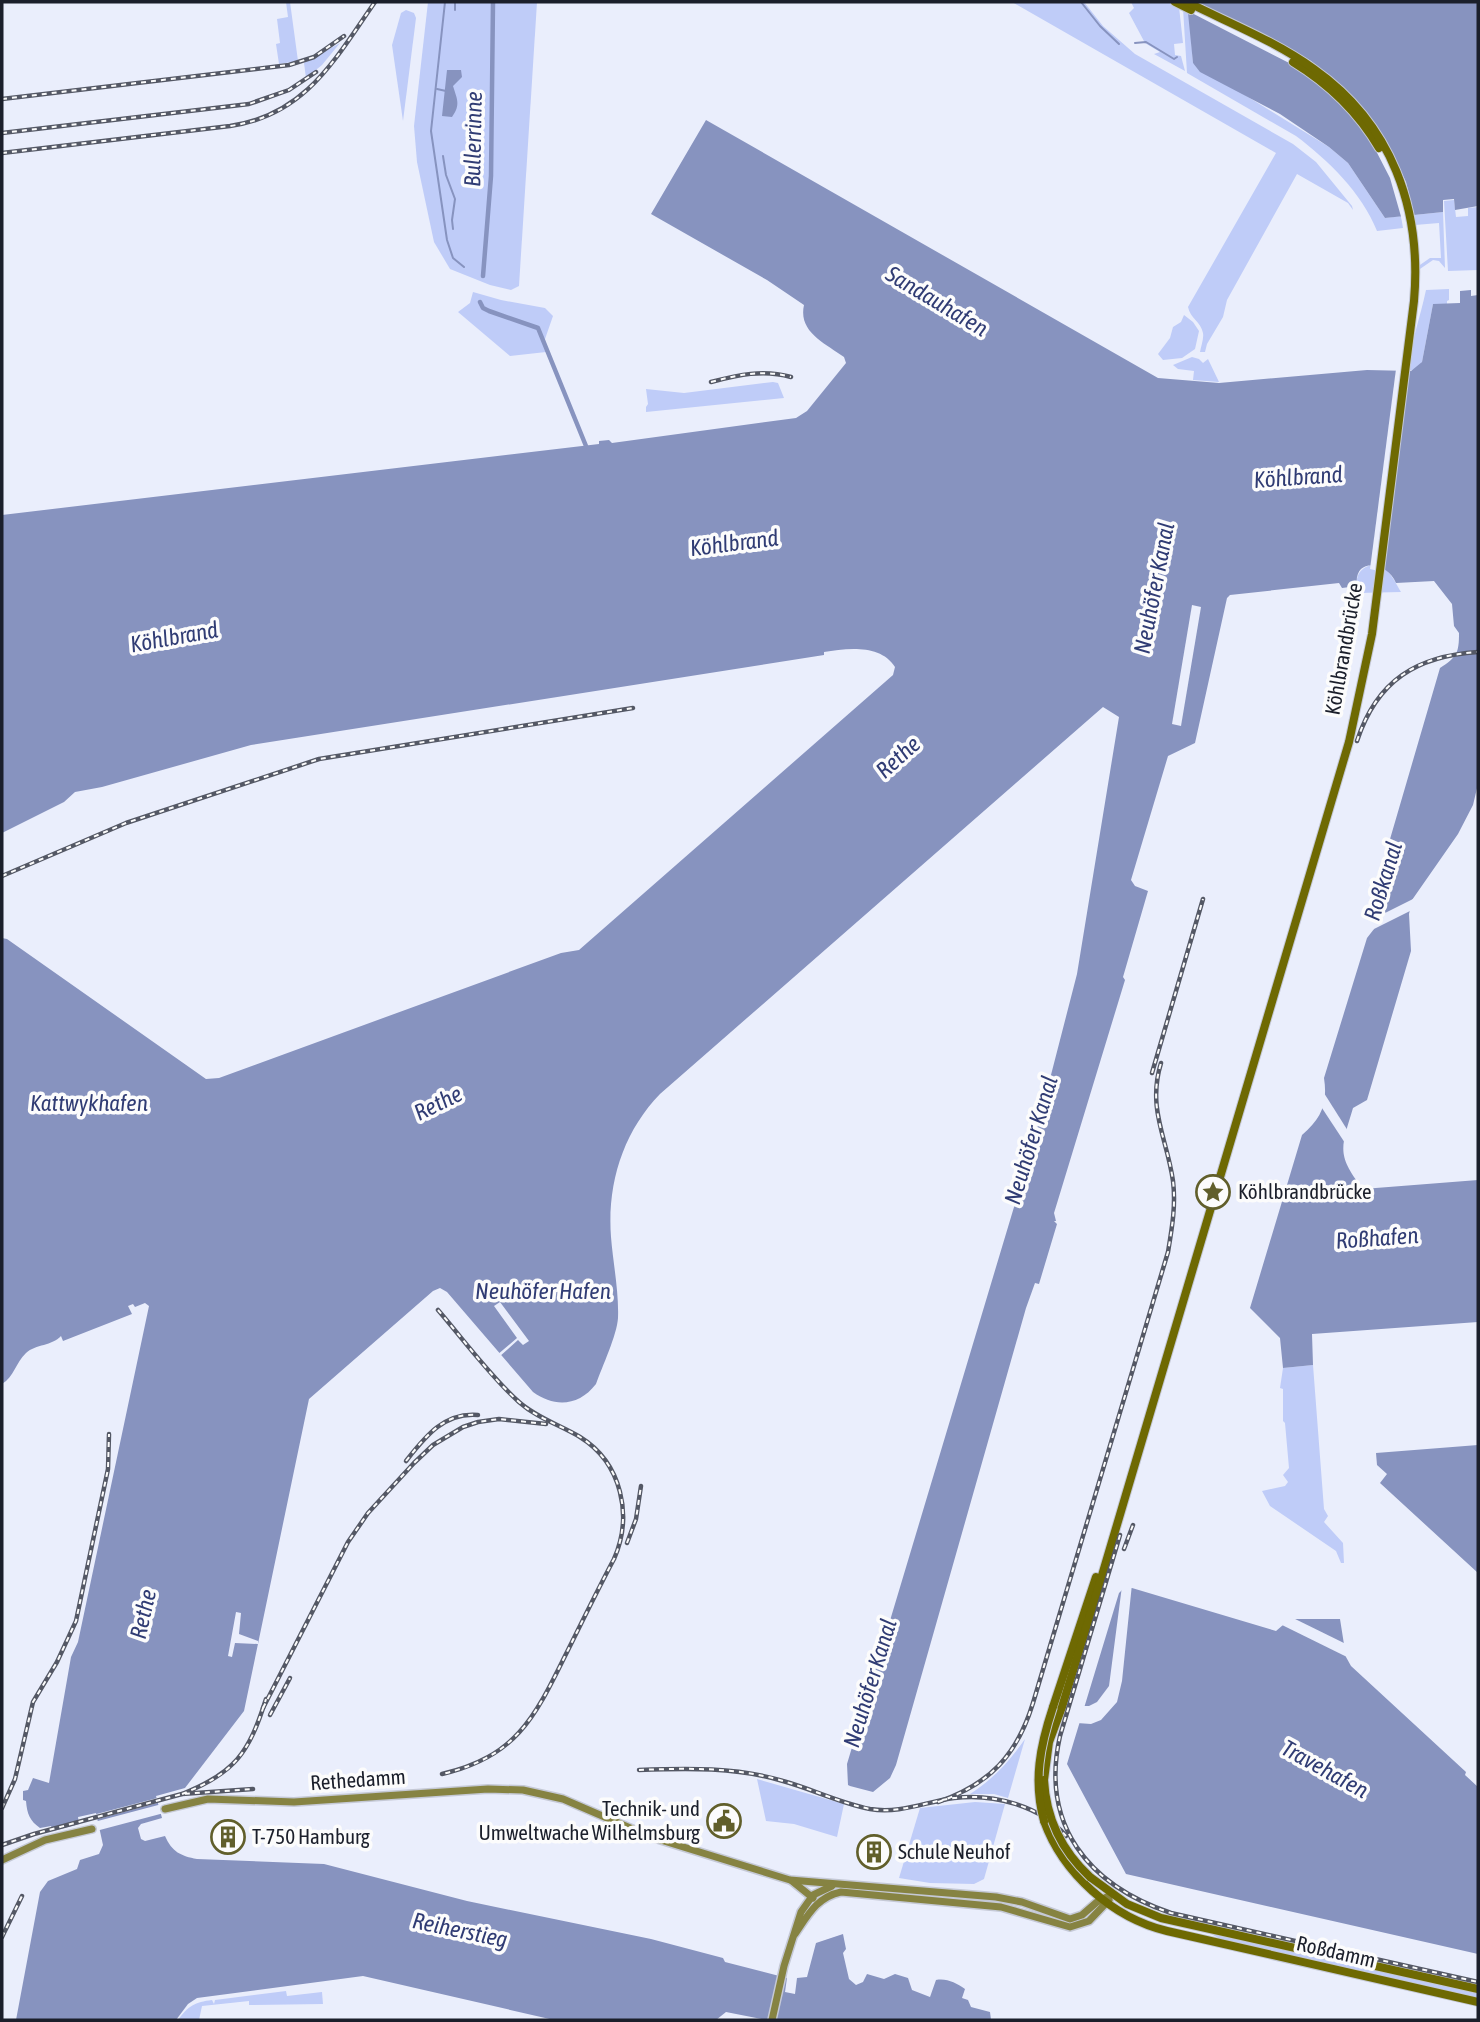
<svg xmlns="http://www.w3.org/2000/svg" width="1480" height="2022" font-family="'Asap Condensed',sans-serif">
  <style>
    .green { fill: #bfccf8 }
    .water { fill: #8793bf }
    .pier { fill: #eaeefc }
    .lines { fill: none; stroke-linecap: round; stroke-linejoin: round }
    .stream { stroke: #8793bf; stroke-width: 2 }
    .canal { stroke: #8793bf; stroke-width: 4.5 }
    .secondary-casing { stroke: #c5c9d6; stroke-width: 10 }
    .primary-casing { stroke: #c5c9d6; stroke-width: 10 }
    .secondary { stroke: #868342; stroke-width: 7 }
    .primary { stroke: #6e6902; stroke-width: 8 }
    .rail-casing { stroke: #545865; stroke-width: 4.5 }
    .rail { stroke: #fcfcfc; stroke-width: 2; stroke-dasharray: 5; stroke-linecap: butt }
    .primary-bridge-casing { stroke: #c5c9d6; stroke-width: 10; stroke-linecap: butt }
    .primary-bridge { stroke: #6e6902; stroke-width: 8 }
    .labels { text-anchor: middle; stroke-width: 7; stroke-linejoin: round; paint-order: stroke }
    .street-label { font-size: 21px; fill: #1b1f2b; stroke: #fcfcfc }
    .poi-label { font-size: 21px; fill: #1b1f2b; stroke: #fcfcfc; text-anchor: start }
    .water-label { font-size: 23px; font-style: italic; fill: #303c74; stroke: #fcfcfc }
  </style>
  <rect width="100%" height="100%" fill="#eaeefc"/>
  <!-- green -->
  <g class="green">
    <path d="M286 2H290L298 61 279 64 276 44 280 43 277 19 288 17Z"/>
    <path d="M428 2H537L519 286 511 290 490 285 450 269 434 242 417 162 414 126Z"/>
    <path d="M1012 2H1084L1103 26 1135 54 1293 144 1316 162 1352 206 1353 210 1348 203 1297 174 1227 300 1223 317 1207 344 1205 352H1200C1201 346 1204 339 1203 333 1201 322 1190 318 1188 307L1276 153Z"/>
    <path d="M1131 2H1169L1179 7 1183 43 1174 44 1175 55 1181 56 1185 71 1154 54 1160 52 1145 43 1129 13 1134 8Z"/>
    <path d="M1183 8 1189 12 1193 63 1329 147 1348 163 1385 218 1401 216 1403 228 1377 231C1362 193 1328 160 1296 136L1187 73Z"/>
    <path d="M406 10 414 13 416 18 403 121 392 45 401 13Z"/>
    <path d="M340 43 322 65 306 78 304 63Z"/>
    <path d="M1454 200 1456 217 1468 216V208L1478 207V270L1448 271 1444 201Z"/>
    <path d="M1443 212 1445 268 1439 261 1433 260 1417 271V267L1430 258H1441L1439 223 1415 225 1414 215Z"/>
    <path d="M1449 289V300L1447 301V304H1433L1422 362 1418 368 1406 372C1411 344 1420 318 1426 290Z"/>
    <path d="M473 292 501 300 545 308 553 316 545 339 546 352 510 356 458 312 470 303Z"/>
    <path d="M1184 315 1193 322 1199 331 1195 349 1182 358 1163 360 1158 354 1170 338 1173 327 1181 322Z"/>
    <path d="M1192 357 1199 359 1203 363 1208 359 1219 382 1193 380 1194 371 1178 369 1173 365Z"/>
    <path d="M773 382 778 383 784 398 646 412V407L648 404 646 389 684 393Z"/>
    <path d="M1370 565C1389 566 1392 577 1401 592L1357 593C1356 579 1356 571 1370 565Z"/>
    <path d="M1313 1365 1324 1509 1328 1516 1324 1522 1343 1543 1344 1563H1341L1336 1551 1270 1506 1262 1491 1285 1486 1288 1482 1283 1475 1289 1468 1285 1423 1283 1421V1389L1280 1388 1283 1368Z"/>
    <path d="M1025 1739 1008 1798 994 1794H970C993 1779 1009 1762 1025 1739Z"/>
    <path d="M757 1779 844 1804 837 1837 794 1824 766 1821Z"/>
    <path d="M975 1802 1005 1804 984 1879 974 1884 930 1883 899 1878 920 1808Z"/>
    <path d="M1211 1934 1478 1991V2000L1224 1941Z"/>
    <path d="M286 1991 287 1996 322 1992 323 2004 249 2005V2001L202 2006 199 2020H178C188 2006 195 2002 212 2000L214 2004 215 2000Z"/>
  </g>
  <!-- water -->
  <g class="water">
    <path d="M1195 2H1478V206L1455 210 1454 199 1443 200V212L1385 218 1348 163 1329 147 1280 114 1200 72 1193 63 1188 13Z"/>
    <path d="M447 70H461L462 77 453 86C457 99 461 105 452 117L442 116Z"/>
    <path d="M706 120 1158 378 1219 383 1367 370 1411 371 1422 362 1433 304 1460 303V291L1471 290V296L1478 295V784L1473 805 1458 834 1412 900 1409 914 1411 951 1367 1100 1353 1108C1341 1148 1336 1155 1363 1189L1478 1180V1322L1312 1334 1313 1365 1283 1368 1280 1338 1250 1308 1302 1135C1321 1119 1328 1104 1324 1078L1367 938 1374 929 1377 916 1369 911 1440 668C1457 657 1459 653 1459 633L1454 626 1452 604 1434 581 1396 583C1387 561 1353 557 1357 586L1342 588 1339 583 1230 595 1227 598 1195 743 1168 756 1131 880 1135 886 1148 891 1123 977 1125 980 1058 1200 1054 1213 1056 1221H1054L1057 1224 1039 1284 1035 1283 1026 1308 896 1765 890 1778 873 1792 850 1786 848 1785 847 1764 1035 1137 1077 974 1119 717 1103 707 660 1094C623 1132 607 1184 611 1237 613 1263 619 1291 618 1318 617 1335 602 1367 596 1384 579 1406 555 1408 533 1392L447 1292 440 1288 433 1291 309 1399 244 1711 185 1788 156 1796 162 1818 141 1824 138 1828 141 1839 145 1841 165 1836C172 1852 181 1856 197 1859L324 1864 467 1901 651 1939 723 1958 725 1962 787 1978 785 1992 795 1994 797 1978 807 1977 816 1943 843 1934 846 1949 843 1953 849 1979 856 1985 863 1982 867 1974 884 1979 895 1974 908 1978 912 1990 930 1997 936 1980C947 1978 956 1983 965 1989L962 1998 968 2000 971 2007 990 2012 991 2020H766L726 2012 716 2020H554L363 1976 197 1998 188 2004 176 2020H16L40 1892 48 1881 77 1869 80 1860 99 1854 103 1845 96 1813 78 1817 79 1824 53 1831 51 1826 40 1828C30 1821 27 1814 26 1801L23 1800V1791L28 1790 33 1778 49 1783 71 1657 78 1642 149 1306 145 1303 135 1307 133 1304 128 1306 132 1314 63 1341 61 1336C52 1346 36 1344 26 1353 16 1362 14 1377 2 1384V938L7 939 206 1079 219 1078 561 953 579 950 893 675 895 667C881 644 847 648 824 652V655L251 745 102 787 75 792 64 802 2 833V515L599 444V441L609 440 612 443 796 418 807 411 846 363 844 357C825 343 798 332 804 305L767 280 651 214Z"/>
    <path d="M1478 1445V1573L1380 1483 1387 1474 1377 1465 1376 1453Z"/>
    <path d="M1124 1588H1132L1276 1631 1290 1619H1340L1346 1657 1351 1666 1466 1772 1465 1775 1478 1787V1954L1126 1874 1067 1764 1119 1593Z"/>
  </g>
  <!-- pier -->
  <g class="pier">
    <path d="M1191 2 1292 50 1311 61 1337 82 1359 104 1387 142 1406 182 1415 218 1402 220 1390 178 1373 145 1352 116 1331 94 1295 66 1186 10Z"/>
    <path d="M1410 368 1383 572 1370 569 1396 369Z"/>
    <path d="M1192 605 1201 607 1181 726 1172 724Z"/>
    <path d="M1415 898 1412 910 1372 930 1373 919Z"/>
    <path d="M1324 1093 1348 1131 1345 1143 1320 1105Z"/>
    <path d="M500 1302 529 1341 523 1345 518 1340 499 1357 497 1355 517 1338 494 1306Z"/>
    <path d="M1132 1584 1122 1681 1117 1702 1101 1720 1091 1724 1077 1723 1082 1706H1089L1097 1702 1109 1686 1122 1586Z"/>
    <path d="M236 1612 241 1613 239 1634 258 1641V1644L235 1643 232 1657 228 1656Z"/>
    <path d="M1289 1616 1348 1645 1351 1659 1280 1624Z"/>
    <path d="M161 1797V1802L94 1820 93 1817 89 1816Z"/>
    <path d="M162 1804 164 1813 96 1831 94 1822Z"/>
  </g>
  <g class="lines">
    <!-- stream -->
    <g class="stream">
      <path d="M445 2 431 131 447 240 453 258 464 267"/>
      <path d="M1081 2 1100 26 1119 44"/>
      <path d="M455 10V2"/>
      <path d="M1135 43 1146 42 1174 59 1177 57"/>
      <path d="M437 89 446 91"/>
      <path d="M443 156 446 175 455 199 452 220 453 229"/>
    </g>
    <!-- canal -->
    <g class="canal">
      <path d="M483 276 491 176 493 2"/>
      <path d="M480 302 483 308 489 311 538 328 586 446"/>
    </g>
    <!-- secondary casing -->
    <g class="secondary-casing">
      <g id="secondary">
        <path d="M165 1809 208 1799 294 1802 488 1789 523 1790 563 1799 651 1837 790 1880 996 1897 1022 1902 1070 1919 1082 1915 1097 1902 1111 1895"/>
        <path d="M2 1860 45 1840 92 1829"/>
        <path d="M792 1881 813 1898"/>
        <path d="M795 1934C808 1915 817 1897 841 1892L1001 1907 1070 1927 1089 1921 1109 1900"/>
        <path d="M772 2020 784 1966 801 1912 813 1895 832 1886"/>
      </g>
    </g>
    <!-- primary casing -->
    <g class="primary-casing">
      <g id="primary">
        <path d="M1175 2 1191 10"/>
        <path d="M1293 62C1329 84 1358 112 1379 148"/>
        <path d="M1053 1707 1096 1577"/>
        <path d="M1044 1780 1049 1742 1062 1707 1095 1599 1349 742 1372 634 1414 301C1422 209 1392 124 1314 69 1275 41 1229 23 1187 2"/>
        <path d="M1044 1821C1063 1874 1113 1918 1167 1931L1478 2002"/>
        <path d="M1090 1877 1127 1904 1161 1918 1478 1989"/>
      </g>
    </g>
    <!-- secondary -->
    <use href="#secondary" class="secondary"/>
    <!-- primary -->
    <use href="#primary" class="primary"/>
    <!-- rail casing -->
    <g class="rail-casing">
      <g id="rail">
        <path d="M2 99 289 65 314 57 344 36"/>
        <path d="M2 133 249 104 289 90 316 72"/>
        <path d="M2 153 230 126C306 115 335 59 375 2"/>
        <path d="M711 382C738 375 763 369 791 377"/>
        <path d="M1357 741C1377 680 1417 656 1478 652"/>
        <path d="M2 876 126 823 319 759 633 708"/>
        <path d="M1152 1073 1203 899"/>
        <path d="M438 1310C463 1339 491 1377 519 1402 537 1418 560 1425 580 1437 622 1463 633 1516 614 1559 597 1591 581 1624 565 1656 534 1719 515 1757 442 1774"/>
        <path d="M406 1461C425 1437 444 1412 478 1415"/>
        <path d="M1120 1535 1060 1736C1040 1825 1088 1885 1171 1913L1478 1982"/>
        <path d="M627 1543 636 1519 641 1486"/>
        <path d="M1124 1549 1133 1525"/>
        <path d="M263 1708 348 1542 368 1513 414 1463 433 1445 463 1427 478 1422 499 1419 546 1424"/>
        <path d="M270 1715 290 1678"/>
        <path d="M639 1770C687 1768 737 1767 783 1781 812 1789 840 1803 870 1809 900 1814 925 1802 954 1798 993 1793 1041 1806 1066 1836"/>
        <path d="M182 1794C235 1773 249 1753 266 1699"/>
        <path d="M938 1802C990 1784 1017 1755 1033 1703L1168 1252C1172 1228 1176 1205 1173 1181 1167 1138 1147 1109 1161 1063"/>
        <path d="M2 1808 15 1779 33 1702 57 1662 76 1621 108 1469 109 1434"/>
        <path d="M2 1845 34 1834 182 1794 253 1789"/>
        <path d="M2 1937 22 1896"/>
      </g>
    </g>
    <!-- rail -->
    <use href="#rail" class="rail"/>
    <!-- primary-bridge casing -->
    <g class="primary-bridge-casing">
      <g id="primary-bridge">
        <path d="M1044 1780C1046 1818 1062 1851 1090 1877"/>
        <path d="M1044 1821C1033 1781 1040 1746 1053 1707"/>
      </g>
    </g>
    <!-- primary-bridge -->
    <use href="#primary-bridge" class="primary-bridge"/>
  </g>
  <!-- icons -->
  <defs>
    <g id="sight-ring" transform="scale(1.75)"><circle r="9.5" fill="#fcfcfc" stroke="#615f2b" stroke-width="1.5"/><path d="M0-6L1.8-2.2L6-1.7L2.9 1.2L3.7 5.4L0 3.3L-3.7 5.4L-2.9 1.2L-6-1.7L-1.8-2.2Z" fill="#615f2b"/></g>
    <g id="civic-ring" transform="scale(1.75)"><circle r="9.5" fill="#fcfcfc" stroke="#615f2b" stroke-width="1.5"/><path d="M-.6-6.5H3V-4.5H.6V-3L4-1V1h2V6H-6V1h2V-1L-.6-3ZM-1.2 2.5V6h2.4V2.5Z" fill="#615f2b"/></g>
    <g id="building-ring" transform="scale(1.75)"><circle r="9.5" fill="#fcfcfc" stroke="#615f2b" stroke-width="1.5"/><path d="M-4-6H4V6H1V3H-1V6H-4ZM-2.5-4.3h1.7v1.8h-1.7ZM.8-4.3h1.7v1.8H.8ZM-2.5-1h1.7V.8h-1.7ZM.8-1h1.7V.8H.8Z" fill="#615f2b"/></g>
  </defs>
  <g fill-rule="evenodd">
    <use href="#sight-ring" x="1213" y="1192"/>
    <use href="#civic-ring" x="724" y="1821"/>
    <use href="#building-ring" x="228" y="1837"/>
    <use href="#building-ring" x="874" y="1852"/>
  </g>
  <g class="labels">
    <!-- street labels -->
    <g class="street-label">
      <text transform="translate(1344 649) rotate(-80)" y="7">Köhlbrandbrücke</text>
      <text transform="translate(358 1780) rotate(-4)" y="7">Rethedamm</text>
      <text transform="translate(1336 1952) rotate(13)" y="7">Roßdamm</text>
    </g>
    <!-- poi labels -->
    <g class="poi-label">
      <text x="1238" y="1199">Köhlbrandbrücke</text>
      <text x="700" y="1816" text-anchor="end">Technik- und<tspan x="700" dy="24">Umweltwache Wilhelmsburg</tspan></text>
      <text x="252" y="1844">T-750 Hamburg</text>
      <text x="898" y="1859">Schule Neuhof</text>
    </g>
    <!-- water labels -->
    <g class="water-label">
      <text transform="translate(473 139) rotate(-89)" y="8">Bullerrinne</text>
      <text transform="translate(937 301) rotate(31)" y="8">Sandauhafen</text>
      <text transform="translate(1298 477) rotate(-4)" y="8">Köhlbrand</text>
      <text transform="translate(734 543) rotate(-7)" y="8">Köhlbrand</text>
      <text transform="translate(1154 588) rotate(-79)" y="8">Neuhöfer Kanal</text>
      <text transform="translate(174 637) rotate(-10)" y="8">Köhlbrand</text>
      <text transform="translate(898 757) rotate(-42)" y="8">Rethe</text>
      <text transform="translate(1383 881) rotate(-73)" y="8">Roßkanal</text>
      <text x="89" y="1111">Kattwykhafen</text>
      <text transform="translate(438 1103) rotate(-26)" y="8">Rethe</text>
      <text transform="translate(1031 1140) rotate(-73)" y="8">Neuhöfer Kanal</text>
      <text transform="translate(1377 1238) rotate(-4)" y="8">Roßhafen</text>
      <text x="543" y="1299">Neuhöfer Hafen</text>
      <text transform="translate(143 1614) rotate(-77)" y="8">Rethe</text>
      <text transform="translate(870 1683) rotate(-73)" y="8">Neuhöfer Kanal</text>
      <text transform="translate(1325 1769) rotate(29)" y="8">Travehafen</text>
      <text transform="translate(460 1930) rotate(12)" y="8">Reiherstieg</text>
    </g>
  </g>
  <!-- border -->
  <rect width="1480" height="2022" fill="none" stroke="#1b1f2b" stroke-width="7"/>
</svg>
